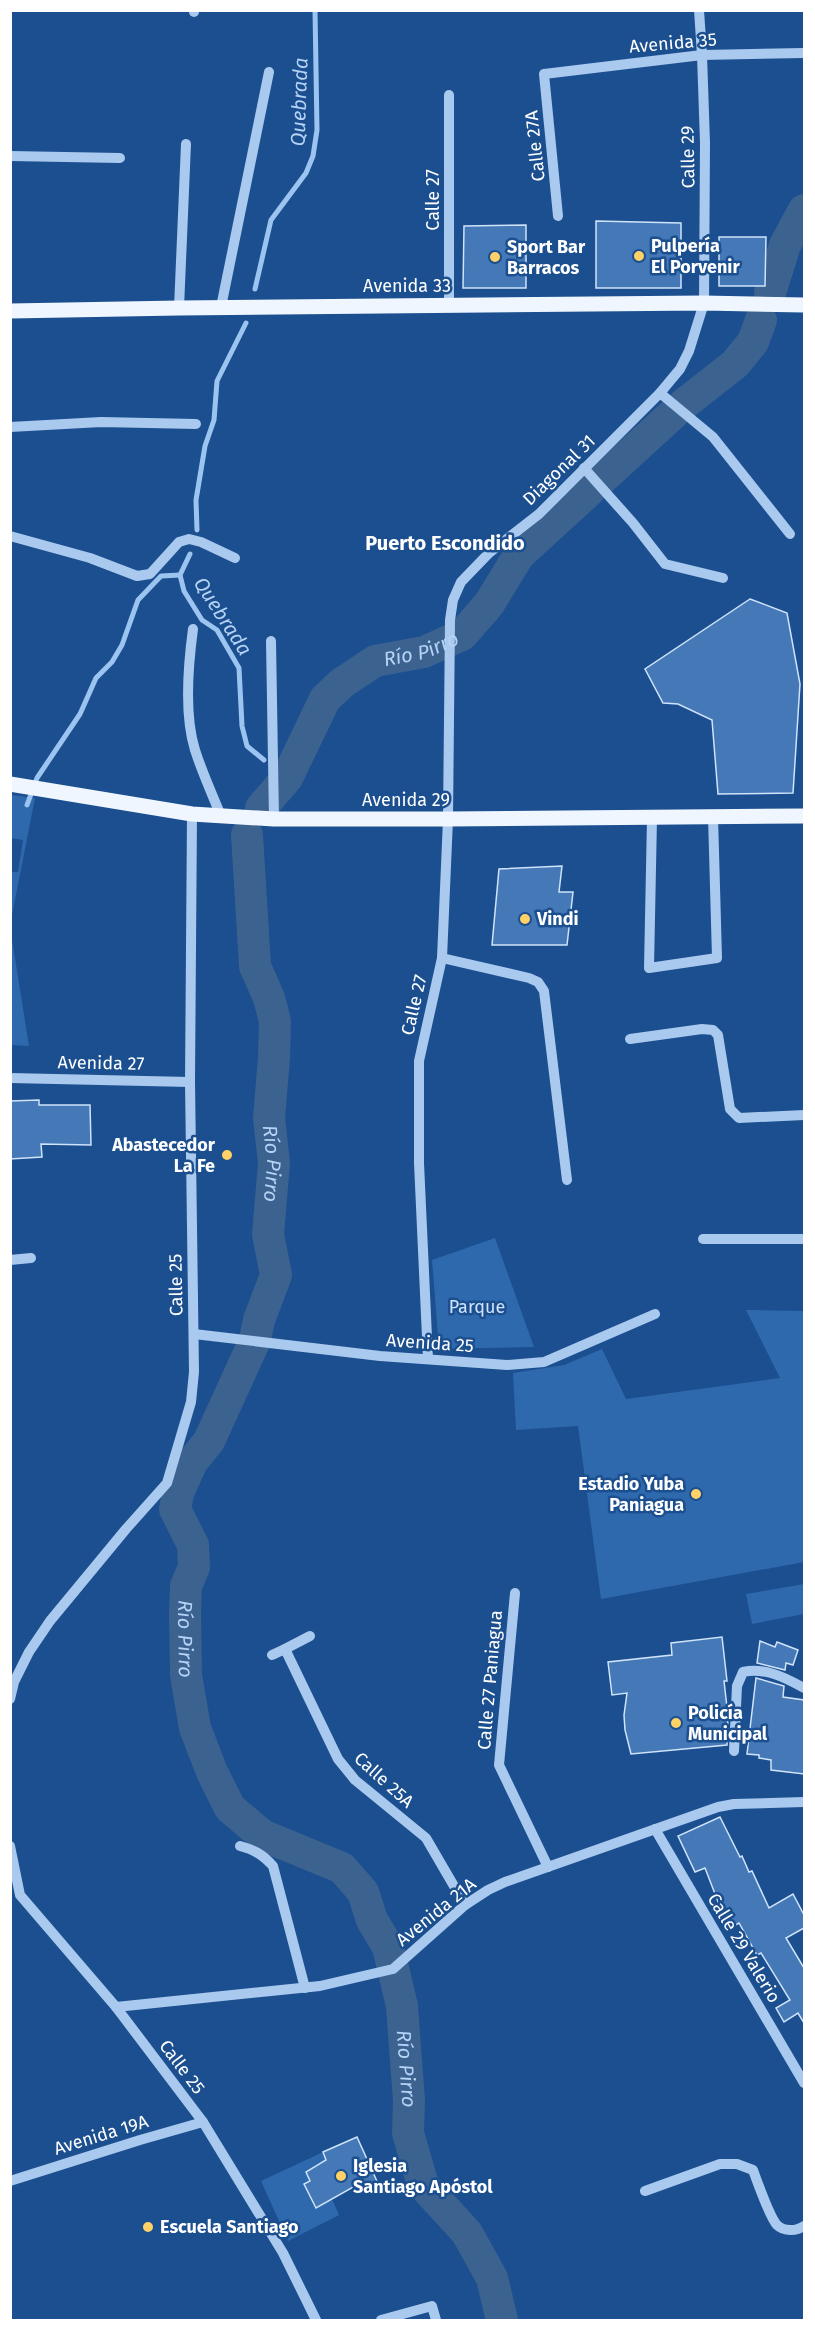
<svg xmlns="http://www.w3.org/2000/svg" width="815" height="2331" font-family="'Fira Sans',sans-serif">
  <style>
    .green { fill: #2e69ad }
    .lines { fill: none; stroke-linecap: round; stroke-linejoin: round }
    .stream { stroke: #9cc4f0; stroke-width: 5 }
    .river { stroke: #3c6290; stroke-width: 32 }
    .building { fill: #4478b7; stroke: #cfe3fa; stroke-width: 1.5 }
    .minor { stroke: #a9c9ee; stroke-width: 10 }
    .major { stroke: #f0f6ff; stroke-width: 15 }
    .poi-dot { fill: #ffd166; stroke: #1b4f8f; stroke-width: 2 }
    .labels { text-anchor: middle; stroke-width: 5; stroke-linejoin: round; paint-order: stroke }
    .street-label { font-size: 18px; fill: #fff; stroke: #1b4f8f }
    .poi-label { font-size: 18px; font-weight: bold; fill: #fff; stroke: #1b4f8f; text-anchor: start }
    .park-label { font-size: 18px; fill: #cfe3fa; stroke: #1b4f8f }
    .water-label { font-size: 20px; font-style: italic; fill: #b5d3f5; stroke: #1b4f8f }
    .neighbourhood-label { font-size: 20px; font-weight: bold; fill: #fff; stroke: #1b4f8f }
  </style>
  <rect width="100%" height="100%" fill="#1b4f8f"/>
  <!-- green -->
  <g class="green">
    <path d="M11 795 35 798 11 920V872H18L23 840 11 838Z"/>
    <path d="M11 933 29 1046 11 1045Z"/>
    <path d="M495 1238 534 1347 439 1349 432 1260Z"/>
    <path d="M746 1310 804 1311V1562L601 1599 578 1426 516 1430 513 1373 564 1365 602 1349 626 1399 780 1378Z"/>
    <path d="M804 1584V1614L752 1624 746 1594Z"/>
    <path d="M323 2152 329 2165 318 2164 306 2172 310 2181 305 2185 315 2208 332 2199 339 2215 288 2241 261 2181Z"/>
  </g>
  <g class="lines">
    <!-- stream -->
    <g class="stream">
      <path d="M255 289 271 220 306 173 313 156 317 130 315 10"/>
      <path d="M197 530 196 500 205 446 214 420 217 381 246 323"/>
      <path d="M190 554 180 575 184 591 202 620 217 630 239 668 242 726 247 746 264 760"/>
      <path d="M27 805 37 778 80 714 96 678 112 662 122 645 138 600 161 576 180 575"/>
    </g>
    <!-- river -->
    <g class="river">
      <path d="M770 293 785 245 804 210"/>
      <path d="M684 404 735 364 753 342 761 320"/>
      <path d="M603 478 674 413"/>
      <path id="s1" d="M261 808 287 778 325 699 342 683 375 661 424 652 462 635 489 604 519 555 590 490"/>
      <path id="s2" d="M247 835 255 966 269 998 275 1021 274 1058 269 1118 274 1163 268 1234 276 1275 259 1320 255 1340 209 1441 192 1462 178 1493 175 1509 193 1545 194 1567 186 1586 185 1613 186 1675 195 1728 212 1772 230 1808 262 1835 342 1868 363 1892 372 1920 388 1947 402 2006 409 2101 408 2133 423 2185 467 2233 492 2278 502 2320"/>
    </g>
  </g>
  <!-- building -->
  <g class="building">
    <path d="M596 221 681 223V288H596Z"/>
    <path d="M526 225V288H463L464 226Z"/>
    <path d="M719 237H766L765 286H719Z"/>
    <path d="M750 599 787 613 800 684 793 793 718 794 712 720 678 704 663 703 645 669Z"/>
    <path d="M562 866 559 892H573L567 945H492L499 869Z"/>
    <path d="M39 1100V1105H90L91 1145 41 1144 42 1157 10 1159V1101Z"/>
    <path d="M722 1637 727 1681H724L728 1716 727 1745 631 1754 625 1730 624 1715 627 1693 612 1695 608 1662 672 1655 671 1643Z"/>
    <path d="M760 1641 775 1647 777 1642 798 1650 793 1665 786 1663 785 1670 757 1663Z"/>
    <path d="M756 1678 784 1686 783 1697 804 1700V1774L771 1770V1760L759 1758V1755L747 1754Z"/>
    <path d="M720 1817 740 1857 742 1856 749 1872 752 1871 769 1908 793 1894 804 1915V1928L786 1938 804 1968V2023L798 2013 784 2022 776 2008 790 2000 761 1953 757 1955 739 1923 732 1927 722 1912 705 1868 695 1872 678 1836Z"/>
    <path d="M357 2137 380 2188 367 2194 362 2182 316 2208 304 2184 310 2181 306 2172 326 2160 323 2152Z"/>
  </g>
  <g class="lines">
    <!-- minor -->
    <g class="minor">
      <path d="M194 12V10"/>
      <path d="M449 95V305"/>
      <path d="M10 156 120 158"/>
      <path d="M558 216 544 74 702 55 804 53"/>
      <path d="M221 307 269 72"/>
      <path d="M179 308 186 144"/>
      <path d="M660 393 713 437 790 534"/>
      <path d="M10 427 101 422 196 424"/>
      <path d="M584 468 633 523 665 564 723 578"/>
      <path d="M10 536 90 558 137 576 150 574 179 542 189 539 201 542 235 558"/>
      <path d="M193 629C188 666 184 715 195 750 202 772 212 794 221 816"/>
      <path d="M271 641 274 819"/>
      <path d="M652 818 649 968 717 958 713 816"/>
      <path d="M442 958 529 978 538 982 544 991 567 1180"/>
      <path d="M630 1039 702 1029 713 1030 718 1035 730 1109 739 1118 804 1115"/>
      <path d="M10 1078 190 1082"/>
      <path d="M703 1239H804"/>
      <path d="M10 1260 31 1258"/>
      <path d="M194 1334 380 1356 507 1365 544 1362 655 1314"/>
      <path d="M428 1359 419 1163V1061L442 958 448 819 450 620 453 600 461 582 489 553 539 514 660 393 680 369 689 351 704 303 705 143 702 55 699 10"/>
      <path d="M515 1593 499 1765 548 1867"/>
      <path d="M285 1649 310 1636"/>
      <path d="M272 1655 285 1649 338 1759 355 1780 426 1838 465 1905"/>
      <path d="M10 1699 14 1682 29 1652 50 1621 126 1529 167 1483 191 1402 194 1372 190 1082 192 814"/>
      <path d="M734 1751 737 1686 743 1672C765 1667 786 1678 804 1688"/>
      <path d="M655 1829 804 2083"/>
      <path d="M10 1846 20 1895 116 2007 203 2122 283 2253 316 2320"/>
      <path d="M240 1846C255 1850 263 1855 273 1866L305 1988"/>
      <path d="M116 2007 320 1986 393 1969 465 1905 488 1890 505 1882 718 1807 734 1804 804 1802"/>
      <path d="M10 2181 140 2140 203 2122"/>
      <path d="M645 2191 720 2164H737L753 2170C757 2181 770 2218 777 2225 784 2232 797 2231 804 2226"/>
      <path d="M381 2320 432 2306 436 2320"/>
    </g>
    <!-- major -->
    <g class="major">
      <path d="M10 311 179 308 704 303 804 305"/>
      <path d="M10 784 192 814 274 819H448L804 816"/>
    </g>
  </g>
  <!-- markers -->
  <g class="poi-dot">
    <circle cx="639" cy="256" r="6"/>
    <circle cx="495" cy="257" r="6"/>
    <circle cx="525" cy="919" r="6"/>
    <circle cx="227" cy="1155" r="6"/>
    <circle cx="696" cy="1494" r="6"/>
    <circle cx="676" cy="1723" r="6"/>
    <circle cx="341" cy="2176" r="6"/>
    <circle cx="148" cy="2227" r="6"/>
  </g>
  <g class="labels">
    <!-- street labels -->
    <g class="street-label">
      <text transform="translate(673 43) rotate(-5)" y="6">Avenida 35</text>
      <text transform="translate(535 146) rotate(-96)" y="6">Calle 27A</text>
      <text transform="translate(688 157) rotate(-91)" y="6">Calle 29</text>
      <text transform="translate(433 200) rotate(-90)" y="6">Calle 27</text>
      <text x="407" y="292">Avenida 33</text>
      <text transform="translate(559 470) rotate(-44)" y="6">Diagonal 31</text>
      <text x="406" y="806">Avenida 29</text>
      <text transform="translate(414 1005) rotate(-77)" y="6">Calle 27</text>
      <text transform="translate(101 1063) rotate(1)" y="6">Avenida 27</text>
      <text transform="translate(176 1285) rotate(-91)" y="6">Calle 25</text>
      <text transform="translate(430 1343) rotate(4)" y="6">Avenida 25</text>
      <text transform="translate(490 1680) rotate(-85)" y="6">Calle 27 Paniagua</text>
      <text transform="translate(384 1780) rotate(42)" y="6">Calle 25A</text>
      <text transform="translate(436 1912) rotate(-39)" y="6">Avenida 21A</text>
      <text transform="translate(744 1948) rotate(59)" y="6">Calle 29 Valerio</text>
      <text transform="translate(182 2067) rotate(53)" y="6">Calle 25</text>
      <text transform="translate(101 2135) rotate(-17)" y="6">Avenida 19A</text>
    </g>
    <!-- poi labels -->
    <g class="poi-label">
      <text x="651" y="252">Pulpería<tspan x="651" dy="21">El Porvenir</tspan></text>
      <text x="507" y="253">Sport Bar<tspan x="507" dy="21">Barracos</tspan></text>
      <text x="537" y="925">Vindi</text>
      <text x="215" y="1151" text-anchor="end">Abastecedor<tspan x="215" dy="21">La Fe</tspan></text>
      <text x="684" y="1490" text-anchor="end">Estadio Yuba<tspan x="684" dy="21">Paniagua</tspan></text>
      <text x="688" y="1719">Policía<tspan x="688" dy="21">Municipal</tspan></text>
      <text x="353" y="2172">Iglesia<tspan x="353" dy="21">Santiago Apóstol</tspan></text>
      <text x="160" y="2233">Escuela Santiago</text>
    </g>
    <!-- park labels -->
    <g class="park-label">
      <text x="477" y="1313">Parque</text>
    </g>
    <!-- water labels -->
    <g class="water-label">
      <text transform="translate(299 102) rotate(-88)" y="7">Quebrada</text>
      <text transform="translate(223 616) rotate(57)" y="7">Quebrada</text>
      <text dy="7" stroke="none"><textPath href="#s1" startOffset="238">Río Pirro</textPath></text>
      <text dy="7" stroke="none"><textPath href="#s2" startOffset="333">Río Pirro</textPath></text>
      <text dy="7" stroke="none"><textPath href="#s2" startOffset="838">Río Pirro</textPath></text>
      <text dy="7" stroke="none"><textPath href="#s2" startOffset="1360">Río Pirro</textPath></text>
    </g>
    <!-- neighbourhood labels -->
    <g class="neighbourhood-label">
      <text x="445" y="550">Puerto Escondido</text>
    </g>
  </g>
  <!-- border -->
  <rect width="815" height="2331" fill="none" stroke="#ffffff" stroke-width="24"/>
</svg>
